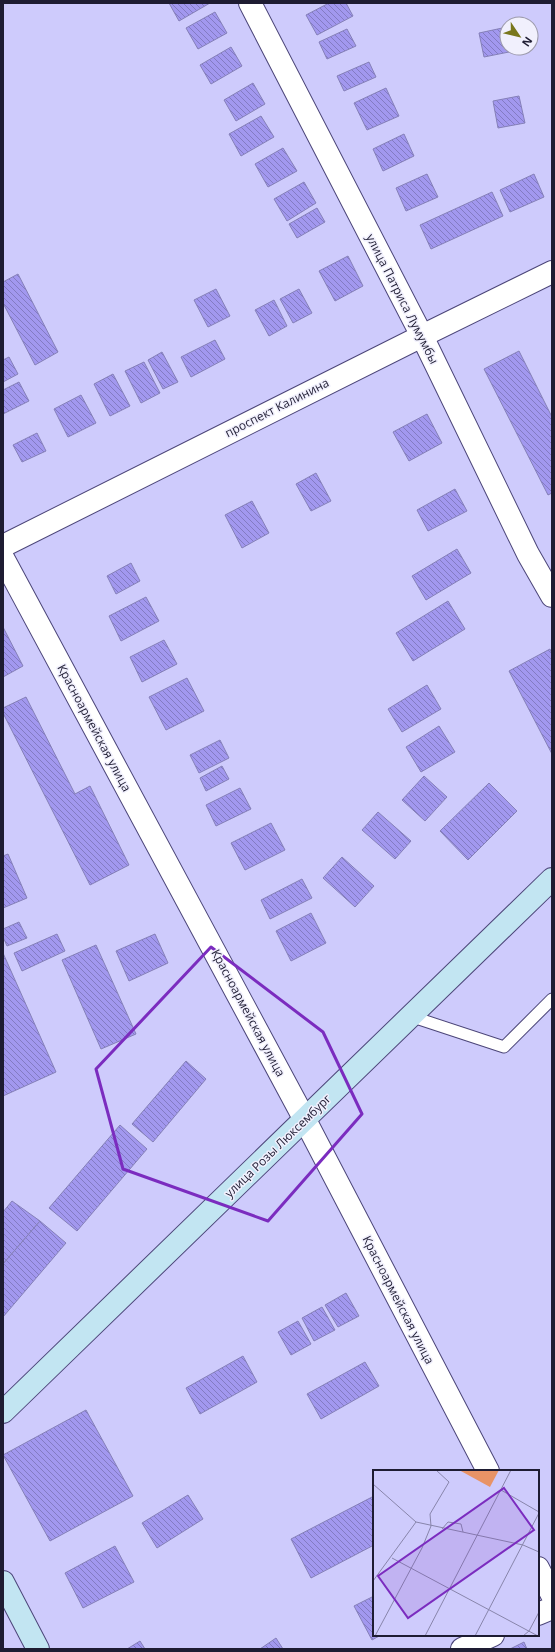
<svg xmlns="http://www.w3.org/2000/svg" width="555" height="1652" font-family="'Open Sans',sans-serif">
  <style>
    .building { fill: url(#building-back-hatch); stroke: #8580b8 }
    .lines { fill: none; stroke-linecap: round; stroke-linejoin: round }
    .lane-casing { stroke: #4c4679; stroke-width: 13 }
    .street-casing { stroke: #4c4679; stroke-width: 24 }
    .secondary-casing { stroke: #4c4679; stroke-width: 24 }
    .lane { stroke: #fff; stroke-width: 11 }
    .street { stroke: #fff; stroke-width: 22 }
    .secondary { stroke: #c2e5f2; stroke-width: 22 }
    .marked { fill: none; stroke: #7b2cbf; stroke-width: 3; stroke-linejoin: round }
    .labels { text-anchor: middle; stroke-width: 3; stroke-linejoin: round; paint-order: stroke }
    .street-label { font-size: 12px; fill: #1e1c32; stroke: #f1f0fd }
    .inset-road { fill: none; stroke: #8885ab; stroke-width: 1 }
    .view { fill: #7b2cbf; fill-opacity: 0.15; stroke: #7b2cbf; stroke-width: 2 }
    .inset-edge { fill: none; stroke: #1e1c32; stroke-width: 2 }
  </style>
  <defs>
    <pattern id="building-back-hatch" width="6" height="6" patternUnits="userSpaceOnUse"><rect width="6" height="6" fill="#a298ef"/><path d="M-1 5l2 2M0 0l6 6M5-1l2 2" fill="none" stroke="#837bc2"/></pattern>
  </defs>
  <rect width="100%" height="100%" fill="#cecbfc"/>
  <!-- building -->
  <g class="building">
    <path d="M169 3H210L179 21Z"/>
    <path d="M329 3H346L353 16 317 35 306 15Z"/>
    <path d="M215 12 227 33 198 49 186 28Z"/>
    <path d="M507 27V48H513L514 51 484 57 479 33Z"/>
    <path d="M347 29 356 46 327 59 319 42Z"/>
    <path d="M231 47 242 66 211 84 200 65Z"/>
    <path d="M369 62 376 77 344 91 337 76Z"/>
    <path d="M253 83 265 104 236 121 224 100Z"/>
    <path d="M386 88 399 116 367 130 354 103Z"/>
    <path d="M519 96 525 123 498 128 493 101Z"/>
    <path d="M261 116 274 137 241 156 229 134Z"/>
    <path d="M404 134 414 156 383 171 373 149Z"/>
    <path d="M283 148 297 171 268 187 255 164Z"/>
    <path d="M427 174 438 197 406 211 396 188Z"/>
    <path d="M534 174 544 197 510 212 500 190Z"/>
    <path d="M304 182 316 203 287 221 274 199Z"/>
    <path d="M492 192 503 216 431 249 420 225Z"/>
    <path d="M317 208 325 222 297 238 289 224Z"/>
    <path d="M348 256 363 286 335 301 319 271Z"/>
    <path d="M18 274 58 352 35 365 3 303V282Z"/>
    <path d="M216 289 230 316 208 327 194 300Z"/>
    <path d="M299 289 312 313 293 323 280 299Z"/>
    <path d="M274 300 287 326 269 336 255 310Z"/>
    <path d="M215 340 225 359 191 377 181 357Z"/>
    <path d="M519 351 552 417V493L548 495 484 369Z"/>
    <path d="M162 352 178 382 163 389 148 360Z"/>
    <path d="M9 357 18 374 3 382V360Z"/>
    <path d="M144 362 160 393 141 403 125 371Z"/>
    <path d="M113 374 130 406 110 416 94 384Z"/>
    <path d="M19 382 29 401 3 414V390Z"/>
    <path d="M81 395 96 423 68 437 54 409Z"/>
    <path d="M427 414 442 443 409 461 393 432Z"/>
    <path d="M37 433 46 451 22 462 13 445Z"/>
    <path d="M316 473 331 501 311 511 296 484Z"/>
    <path d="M455 489 467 511 428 531 417 510Z"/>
    <path d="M252 501 269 533 242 548 225 515Z"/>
    <path d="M457 549 471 573 426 600 412 576Z"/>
    <path d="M131 563 140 581 116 594 107 576Z"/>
    <path d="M146 597 159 621 121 641 109 616Z"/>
    <path d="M448 601 465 629 413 661 396 633Z"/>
    <path d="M3 627 23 666 3 677Z"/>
    <path d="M164 640 177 664 142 682 130 657Z"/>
    <path d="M550 649 552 654V754L509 671Z"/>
    <path d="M187 678 204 711 166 730 149 697Z"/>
    <path d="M427 685 441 709 402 732 388 709Z"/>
    <path d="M26 697 75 794 90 786 129 865 90 885 3 713V708Z"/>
    <path d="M439 726 455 752 421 772 406 747Z"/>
    <path d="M220 740 229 758 199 773 190 755Z"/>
    <path d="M222 766 229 779 206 791 200 778Z"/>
    <path d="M424 776 447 797 425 821 402 800Z"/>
    <path d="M489 783 517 811 468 860 440 831Z"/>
    <path d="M240 788 251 809 216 826 206 805Z"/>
    <path d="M378 812 411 841 395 859 362 830Z"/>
    <path d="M271 823 285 850 245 870 231 843Z"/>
    <path d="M8 854 27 898 3 908V856Z"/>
    <path d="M342 857 374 886 355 907 323 878Z"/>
    <path d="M302 879 312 898 270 919 261 900Z"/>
    <path d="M311 913 326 943 291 961 276 931Z"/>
    <path d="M19 922 27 938 7 946 3 937V929Z"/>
    <path d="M57 934 65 951 22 971 14 953Z"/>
    <path d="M155 934 168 963 129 981 116 951Z"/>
    <path d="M96 945 136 1034 101 1049 62 960Z"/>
    <path d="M3 953 56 1072 3 1096Z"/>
    <path d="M186 1061 206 1079 153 1142 132 1124Z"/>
    <path d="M120 1125 147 1149 77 1231 49 1208Z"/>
    <path d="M12 1201 40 1221 3 1264V1212Z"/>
    <path d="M40 1221 66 1243 3 1317V1264Z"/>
    <path d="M346 1293 359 1316 338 1327 325 1305Z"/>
    <path d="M322 1307 335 1330 314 1341 302 1318Z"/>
    <path d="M298 1321 311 1344 291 1355 278 1332Z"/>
    <path d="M243 1356 257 1382 200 1414 186 1388Z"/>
    <path d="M365 1362 379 1386 321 1419 307 1394Z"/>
    <path d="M86 1410 133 1496 50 1541 3 1455Z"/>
    <path d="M188 1495 203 1519 157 1548 142 1523Z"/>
    <path d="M374 1496V1545L311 1578 291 1539Z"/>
    <path d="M115 1546 134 1582 83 1608 65 1573Z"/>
    <path d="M374 1596V1635H381L372 1640 354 1606Z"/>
    <path d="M276 1638 283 1649H260Z"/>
    <path d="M140 1641 145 1649H127Z"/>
    <path d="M524 1642 527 1649H510Z"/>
  </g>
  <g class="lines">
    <!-- lane casing -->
    <g class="lane-casing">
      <path id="lane" d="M410 1016 504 1047 552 999"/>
    </g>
    <!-- street casing -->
    <g class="street-casing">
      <g id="street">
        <path d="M250 3 422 336 528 554 552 596"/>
        <path d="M3 546 422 336 552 272"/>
        <path d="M3 558 305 1120 488 1471"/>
        <path d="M538 1568 552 1595"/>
        <path d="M538 1614 552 1608"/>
        <path d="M462 1649 493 1635"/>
      </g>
    </g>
    <!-- secondary casing -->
    <g class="secondary-casing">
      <g id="secondary">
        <path d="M3 1412 552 879"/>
        <path d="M3 1582 38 1649"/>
      </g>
    </g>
    <!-- lane -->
    <use href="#lane" class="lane"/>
    <!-- street -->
    <use href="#street" class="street"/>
    <!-- secondary -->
    <use href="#secondary" class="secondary"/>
  </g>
  <!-- marked area -->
  <path class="marked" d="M211 947 323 1032 362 1114 268 1221 123 1169 96 1069Z"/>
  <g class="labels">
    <!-- street labels -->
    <g class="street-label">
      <text transform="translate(402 299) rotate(63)" y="4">улица Патриса Лумумбы</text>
      <text transform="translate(277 408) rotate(-27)" y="4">проспект Калинина</text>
      <text transform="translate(94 728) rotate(62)" y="4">Красноармейская улица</text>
      <text transform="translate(248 1013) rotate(62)" y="4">Красноармейская улица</text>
      <text transform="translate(278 1146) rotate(-44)" y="4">улица Розы Люксембург</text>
      <text transform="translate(398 1300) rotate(63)" y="4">Красноармейская улица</text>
    </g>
  </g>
  <!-- overview -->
  <g transform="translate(373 1470)">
    <rect width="166" height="166" fill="#cecbfc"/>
    <path d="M86 0H126L117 17Z" fill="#e89366"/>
    <path class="inset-road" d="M0 14 43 52 150 75M128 20 166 42M69 59 75 52 88 54 90 62M150 75 166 82M19 88 165 166M0 111 43 52M2 166 49 78 58 56 57 44 76 12 63 0M52 166 138 0M102 166 166 43M150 166 156 161 166 142"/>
    <path class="view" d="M131 18 161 60 35 148 5 106Z"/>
    <rect width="166" height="166" class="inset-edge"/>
  </g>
  <!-- border -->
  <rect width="555" height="1652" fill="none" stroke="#1e1c32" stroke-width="8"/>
  <!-- north arrow -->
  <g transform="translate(519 36) rotate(125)"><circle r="19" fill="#f1f0fd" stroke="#9d9bac"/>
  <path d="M0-3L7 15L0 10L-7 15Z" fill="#79771d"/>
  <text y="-6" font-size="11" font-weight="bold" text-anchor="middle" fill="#1e1c32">N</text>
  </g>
</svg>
